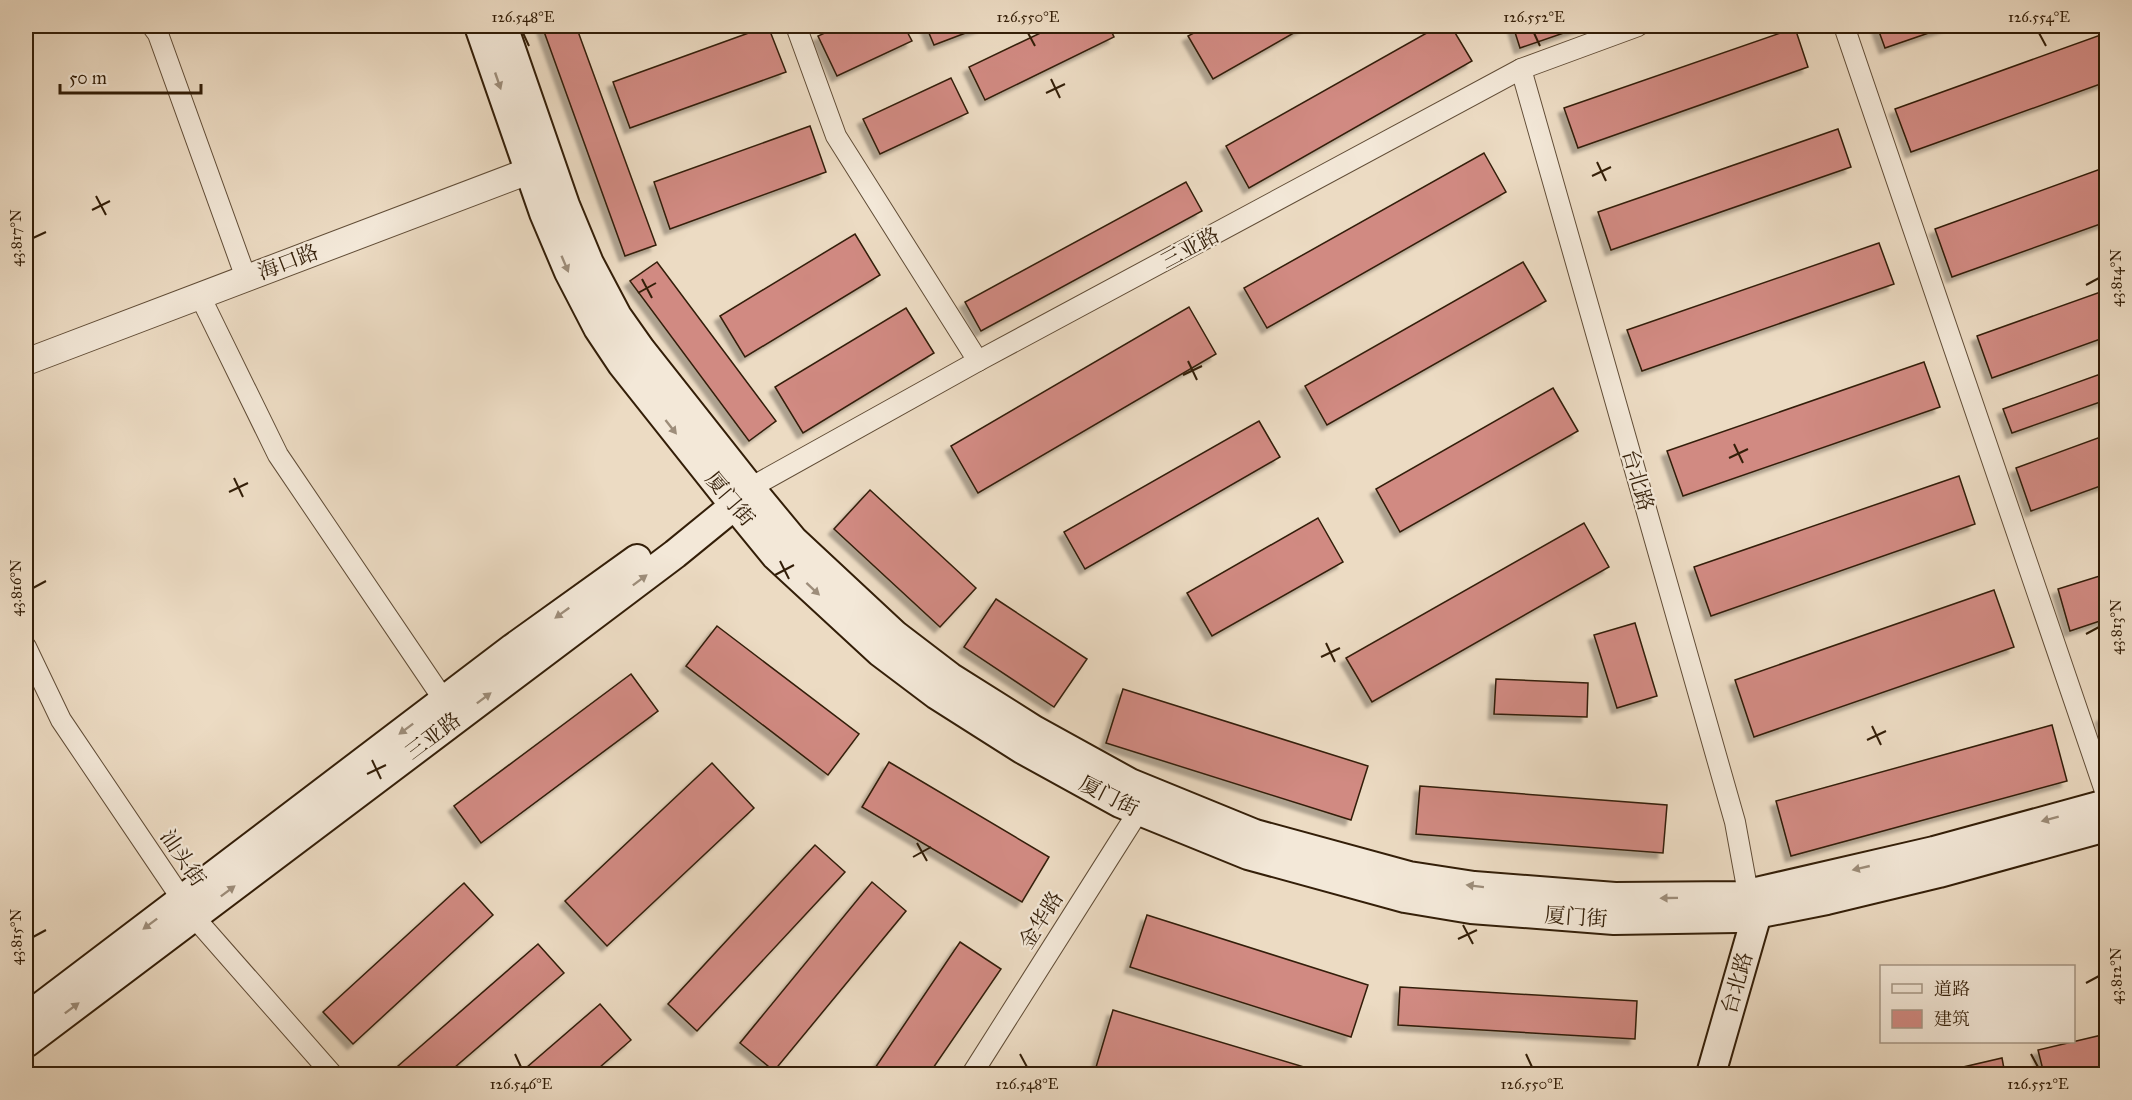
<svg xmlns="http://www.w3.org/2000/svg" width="2132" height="1100" font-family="'IM FELL Great Primer','Noto Serif SC',serif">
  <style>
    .building { fill: #d18a82; stroke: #331e08; stroke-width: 1.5; filter: url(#shadow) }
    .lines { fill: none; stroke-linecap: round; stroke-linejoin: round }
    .minor-casing { stroke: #614d37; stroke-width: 22 }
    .tertiary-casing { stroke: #614d37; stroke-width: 28 }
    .secondary-casing { stroke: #331e08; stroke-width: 32 }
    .minor { stroke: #f3e8d8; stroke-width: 20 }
    .tertiary { stroke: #f3e8d8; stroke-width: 26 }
    .secondary { stroke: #f3e8d8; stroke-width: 28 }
    .oneway { fill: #9d8d7a }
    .ticks { fill: none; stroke: #331e08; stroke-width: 2 }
    .labels { text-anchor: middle; stroke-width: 4.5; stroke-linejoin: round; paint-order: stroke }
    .street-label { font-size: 21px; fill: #331e08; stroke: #f3e8d8 }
    .neatline { fill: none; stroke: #331e08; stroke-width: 2 }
    .ticks-label { font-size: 15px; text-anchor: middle; fill: #331e08 }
  </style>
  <defs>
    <filter id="shadow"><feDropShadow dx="-5.5" dy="5.5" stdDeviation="1.5" flood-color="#0004"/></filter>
  </defs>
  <rect width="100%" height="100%" fill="#ecdbc3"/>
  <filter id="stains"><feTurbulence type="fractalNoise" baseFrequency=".00333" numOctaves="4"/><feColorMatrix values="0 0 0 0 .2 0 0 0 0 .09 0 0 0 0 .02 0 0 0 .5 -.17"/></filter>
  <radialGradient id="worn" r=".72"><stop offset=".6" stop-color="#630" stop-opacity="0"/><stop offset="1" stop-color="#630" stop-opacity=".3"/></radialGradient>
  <!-- building -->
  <g class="building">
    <path d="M542 26H576L656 245 625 256Z"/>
    <path d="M768 26 786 72 630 128 613 82Z"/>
    <path d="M840 26H904L912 41 837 76 818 36Z"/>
    <path d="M926 26H984L934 45Z"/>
    <path d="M1055 26H1109L1114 37 985 100 969 67Z"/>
    <path d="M1207 26H1306L1213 79 1188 36Z"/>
    <path d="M1439 26H1451L1472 61 1249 188 1226 146Z"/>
    <path d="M1513 26H1584L1520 48Z"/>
    <path d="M1877 26H1949L1885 48Z"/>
    <path d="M1795 28 1808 67 1578 148 1564 108Z"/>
    <path d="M2106 33V82L1911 152 1895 109Z"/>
    <path d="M951 78 968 113 880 154 863 119Z"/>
    <path d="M810 126 826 172 670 229 654 182Z"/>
    <path d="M1838 129 1851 167 1611 250 1598 212Z"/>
    <path d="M1484 153 1506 192 1267 328 1244 288Z"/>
    <path d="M2106 167V222L1952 277 1935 229Z"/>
    <path d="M1186 182 1202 211 981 331 965 302Z"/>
    <path d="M855 234 880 275 745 357 720 316Z"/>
    <path d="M1879 243 1894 284 1642 371 1627 330Z"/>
    <path d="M657 262 776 421 749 441 630 281Z"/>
    <path d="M1523 262 1546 301 1327 425 1305 386Z"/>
    <path d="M2106 290V337L1992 378 1977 336Z"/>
    <path d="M1189 307 1216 354 978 493 951 446Z"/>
    <path d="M906 308 934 353 803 433 775 387Z"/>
    <path d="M1924 362 1940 407 1683 496 1667 451Z"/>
    <path d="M2106 372V400L2012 433 2003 409Z"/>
    <path d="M1553 388 1578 431 1400 532 1376 489Z"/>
    <path d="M1259 421 1280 457 1085 569 1064 532Z"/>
    <path d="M2106 435V484L2031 511 2016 468Z"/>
    <path d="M1959 476 1975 524 1711 616 1694 567Z"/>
    <path d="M870 490 976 588 940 627 834 529Z"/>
    <path d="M1318 518 1343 562 1212 636 1187 593Z"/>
    <path d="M1584 523 1609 567 1372 702 1346 658Z"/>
    <path d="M2106 574V619L2070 631 2058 589Z"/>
    <path d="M1994 590 2014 647 1754 737 1735 680Z"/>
    <path d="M996 599 1087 659 1054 707 964 647Z"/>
    <path d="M1635 623 1657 696 1617 708 1594 635Z"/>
    <path d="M717 626 859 734 828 775 686 666Z"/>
    <path d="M631 674 658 711 481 843 454 806Z"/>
    <path d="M1496 679 1588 683 1587 717 1494 714Z"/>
    <path d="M1123 689 1368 766 1351 820 1106 743Z"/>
    <path d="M2106 715V736L2101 717Z"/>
    <path d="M2052 725 2067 781 1791 856 1776 801Z"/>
    <path d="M889 762 1049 857 1022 902 862 807Z"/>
    <path d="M712 763 754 808 607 946 565 901Z"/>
    <path d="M1420 786 1667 805 1663 853 1416 834Z"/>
    <path d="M815 845 845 872 697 1031 668 1004Z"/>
    <path d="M872 882 906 911 774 1071 740 1043Z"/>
    <path d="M464 883 493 915 353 1044 323 1012Z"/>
    <path d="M1147 915 1368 985 1351 1037 1130 967Z"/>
    <path d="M960 942 1001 969 929 1074H871Z"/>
    <path d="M538 944 564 973 447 1074H391L390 1073Z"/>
    <path d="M1400 987 1637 1001 1635 1039 1398 1025Z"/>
    <path d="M600 1004 631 1040 592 1074H519Z"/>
    <path d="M1113 1010 1314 1070 1313 1074H1094Z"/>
    <path d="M2106 1034V1067L2075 1074H2044L2038 1050Z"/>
    <path d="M2002 1058 2005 1074H1933Z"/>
    <path d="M1615 1071 1632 1074H1614Z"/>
  </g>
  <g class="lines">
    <!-- minor casing -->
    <g class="minor-casing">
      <g id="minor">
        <path d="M152 26 158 34 246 278"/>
        <path d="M796 26 836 136 978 361"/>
        <path d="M1844 26 2106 794"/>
        <path d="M1521 69 1735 822 1748 893"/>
        <path d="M200 296 278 455 450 709"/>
        <path d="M750 488 978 361 1521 69 1638 26"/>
        <path d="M26 647 61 720 194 917 332 1074"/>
        <path d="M972 1074 1145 801"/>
      </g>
    </g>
    <!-- tertiary casing -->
    <g class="tertiary-casing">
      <path id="tertiary" d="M26 362 547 164"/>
    </g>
    <!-- secondary casing -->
    <g class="secondary-casing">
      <g id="secondary">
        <path d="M479 26 544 213 569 272 598 328 622 364 726 495 776 556 880 652 937 695 1022 749 1120 803 1248 855 1405 898 1471 909 1614 920 1736 918 1827 900 1939 873 2106 827"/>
        <path d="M503 26 565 205 589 263 617 316 641 350 750 488 793 540 895 635 950 677 1034 730 1130 783 1255 834 1409 876 1474 886 1615 897 1739 896 1934 851 2106 804"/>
        <path d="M26 1018 513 648 637 559"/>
        <path d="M26 1043 675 554 735 505 746 492"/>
        <path d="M1711 1074 1757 914V897"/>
      </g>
    </g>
    <!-- minor -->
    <use href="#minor" class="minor"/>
    <!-- tertiary -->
    <use href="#tertiary" class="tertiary"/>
    <!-- secondary -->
    <use href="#secondary" class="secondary"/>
  </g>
  <!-- one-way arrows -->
  <defs><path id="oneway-solid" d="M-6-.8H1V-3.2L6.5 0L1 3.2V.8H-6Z" transform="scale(1.5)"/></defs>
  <g class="oneway">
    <use href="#oneway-solid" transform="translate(498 81) rotate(71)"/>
    <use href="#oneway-solid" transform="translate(565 264) rotate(67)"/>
    <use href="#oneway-solid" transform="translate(671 427) rotate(52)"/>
    <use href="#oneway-solid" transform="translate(640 580) rotate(-37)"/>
    <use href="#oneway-solid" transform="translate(813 589) rotate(43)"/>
    <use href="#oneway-solid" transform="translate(562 613) rotate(144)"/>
    <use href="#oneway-solid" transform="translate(484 698) rotate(-37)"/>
    <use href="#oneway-solid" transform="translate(406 729) rotate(143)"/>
    <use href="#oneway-solid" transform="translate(2050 819) rotate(165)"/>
    <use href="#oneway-solid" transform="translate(1861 868) rotate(167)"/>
    <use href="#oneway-solid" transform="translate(1475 886) rotate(-173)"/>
    <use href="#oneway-solid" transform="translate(228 891) rotate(-37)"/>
    <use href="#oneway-solid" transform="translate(1669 898) rotate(179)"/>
    <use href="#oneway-solid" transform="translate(150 924) rotate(143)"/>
    <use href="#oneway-solid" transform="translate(72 1008) rotate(-37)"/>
  </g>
  <!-- ticks -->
  <path class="ticks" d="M523 33 529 46M1028 33 1035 46M1534 33 1540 46M2039 33 2046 46M1051 79 1060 98M1046 93 1065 84M1597 162 1606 181M1592 176 1611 167M96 196 106 215M92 210 110 201M33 238 46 232M642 279 652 298M2086 285 2099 278M638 293 656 283M1188 361 1197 380M1183 375 1202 366M1734 444 1743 463M1729 458 1748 449M234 478 243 497M229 492 248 483M780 561 789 579M775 575 794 565M33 588 46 581M2086 634 2099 627M1326 643 1335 662M1321 657 1340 648M1872 726 1881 745M1867 740 1886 731M372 760 381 779M367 774 386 765M917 843 927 861M913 857 931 847M1463 925 1473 944M33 937 46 930M1458 939 1477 930M2086 983 2099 976M515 1054 521 1067M1020 1054 1027 1067M1526 1054 1532 1067M2031 1054 2038 1067"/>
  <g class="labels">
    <!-- street labels -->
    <g class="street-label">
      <text transform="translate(1190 248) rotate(-28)" y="7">三亚路</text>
      <text transform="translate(288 262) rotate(-21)" y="7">海口路</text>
      <text transform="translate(1638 480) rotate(74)" y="7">台北路</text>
      <text transform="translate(730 499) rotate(50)" y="7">厦门街</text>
      <text transform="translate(433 736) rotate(-37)" y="7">三亚路</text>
      <text transform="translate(1109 796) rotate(27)" y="7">厦门街</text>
      <text transform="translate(183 858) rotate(56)" y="7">汕头街</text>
      <text transform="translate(1576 917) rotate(4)" y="7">厦门街</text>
      <text transform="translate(1041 920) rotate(-58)" y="7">金华路</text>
      <text transform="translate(1737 983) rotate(-74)" y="7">台北路</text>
    </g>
  </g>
  <!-- margin -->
  <rect width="2132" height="1100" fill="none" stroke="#ecdbc3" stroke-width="66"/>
  <!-- legend -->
  <rect x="1880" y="965" width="195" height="78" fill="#f3e8d8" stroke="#a69785" stroke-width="1.5"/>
  <rect x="1892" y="984" width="30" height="9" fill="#f3e8d8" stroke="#a69785" stroke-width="1.5"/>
  <text x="1934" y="995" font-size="18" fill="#331e08">道路</text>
  <rect x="1892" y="1010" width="30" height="18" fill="#d18a82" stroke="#a69785" stroke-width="1.5"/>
  <text x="1934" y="1025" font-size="18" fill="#331e08">建筑</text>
  <!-- scale -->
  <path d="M60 84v9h141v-9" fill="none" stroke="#331e08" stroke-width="3"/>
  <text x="69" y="84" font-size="18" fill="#331e08" stroke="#f3e8d8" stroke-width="4.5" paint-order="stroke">50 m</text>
  <rect x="33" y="33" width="2066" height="1034" class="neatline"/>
  <g class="ticks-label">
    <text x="523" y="22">126.548°E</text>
    <text x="1028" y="22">126.550°E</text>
    <text x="1534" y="22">126.552°E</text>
    <text x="2039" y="22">126.554°E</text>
    <text transform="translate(16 238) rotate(-90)" y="5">43.817°N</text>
    <text transform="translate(2116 278) rotate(-90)" y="5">43.814°N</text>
    <text transform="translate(16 588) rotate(-90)" y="5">43.816°N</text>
    <text transform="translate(2116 627) rotate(-90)" y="5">43.813°N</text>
    <text transform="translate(16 937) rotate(-90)" y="5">43.815°N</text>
    <text transform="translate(2116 976) rotate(-90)" y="5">43.812°N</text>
    <text x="521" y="1089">126.546°E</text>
    <text x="1027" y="1089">126.548°E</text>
    <text x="1532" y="1089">126.550°E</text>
    <text x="2038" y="1089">126.552°E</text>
  </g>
  <rect width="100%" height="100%" filter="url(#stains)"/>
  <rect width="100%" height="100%" fill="url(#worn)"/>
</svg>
